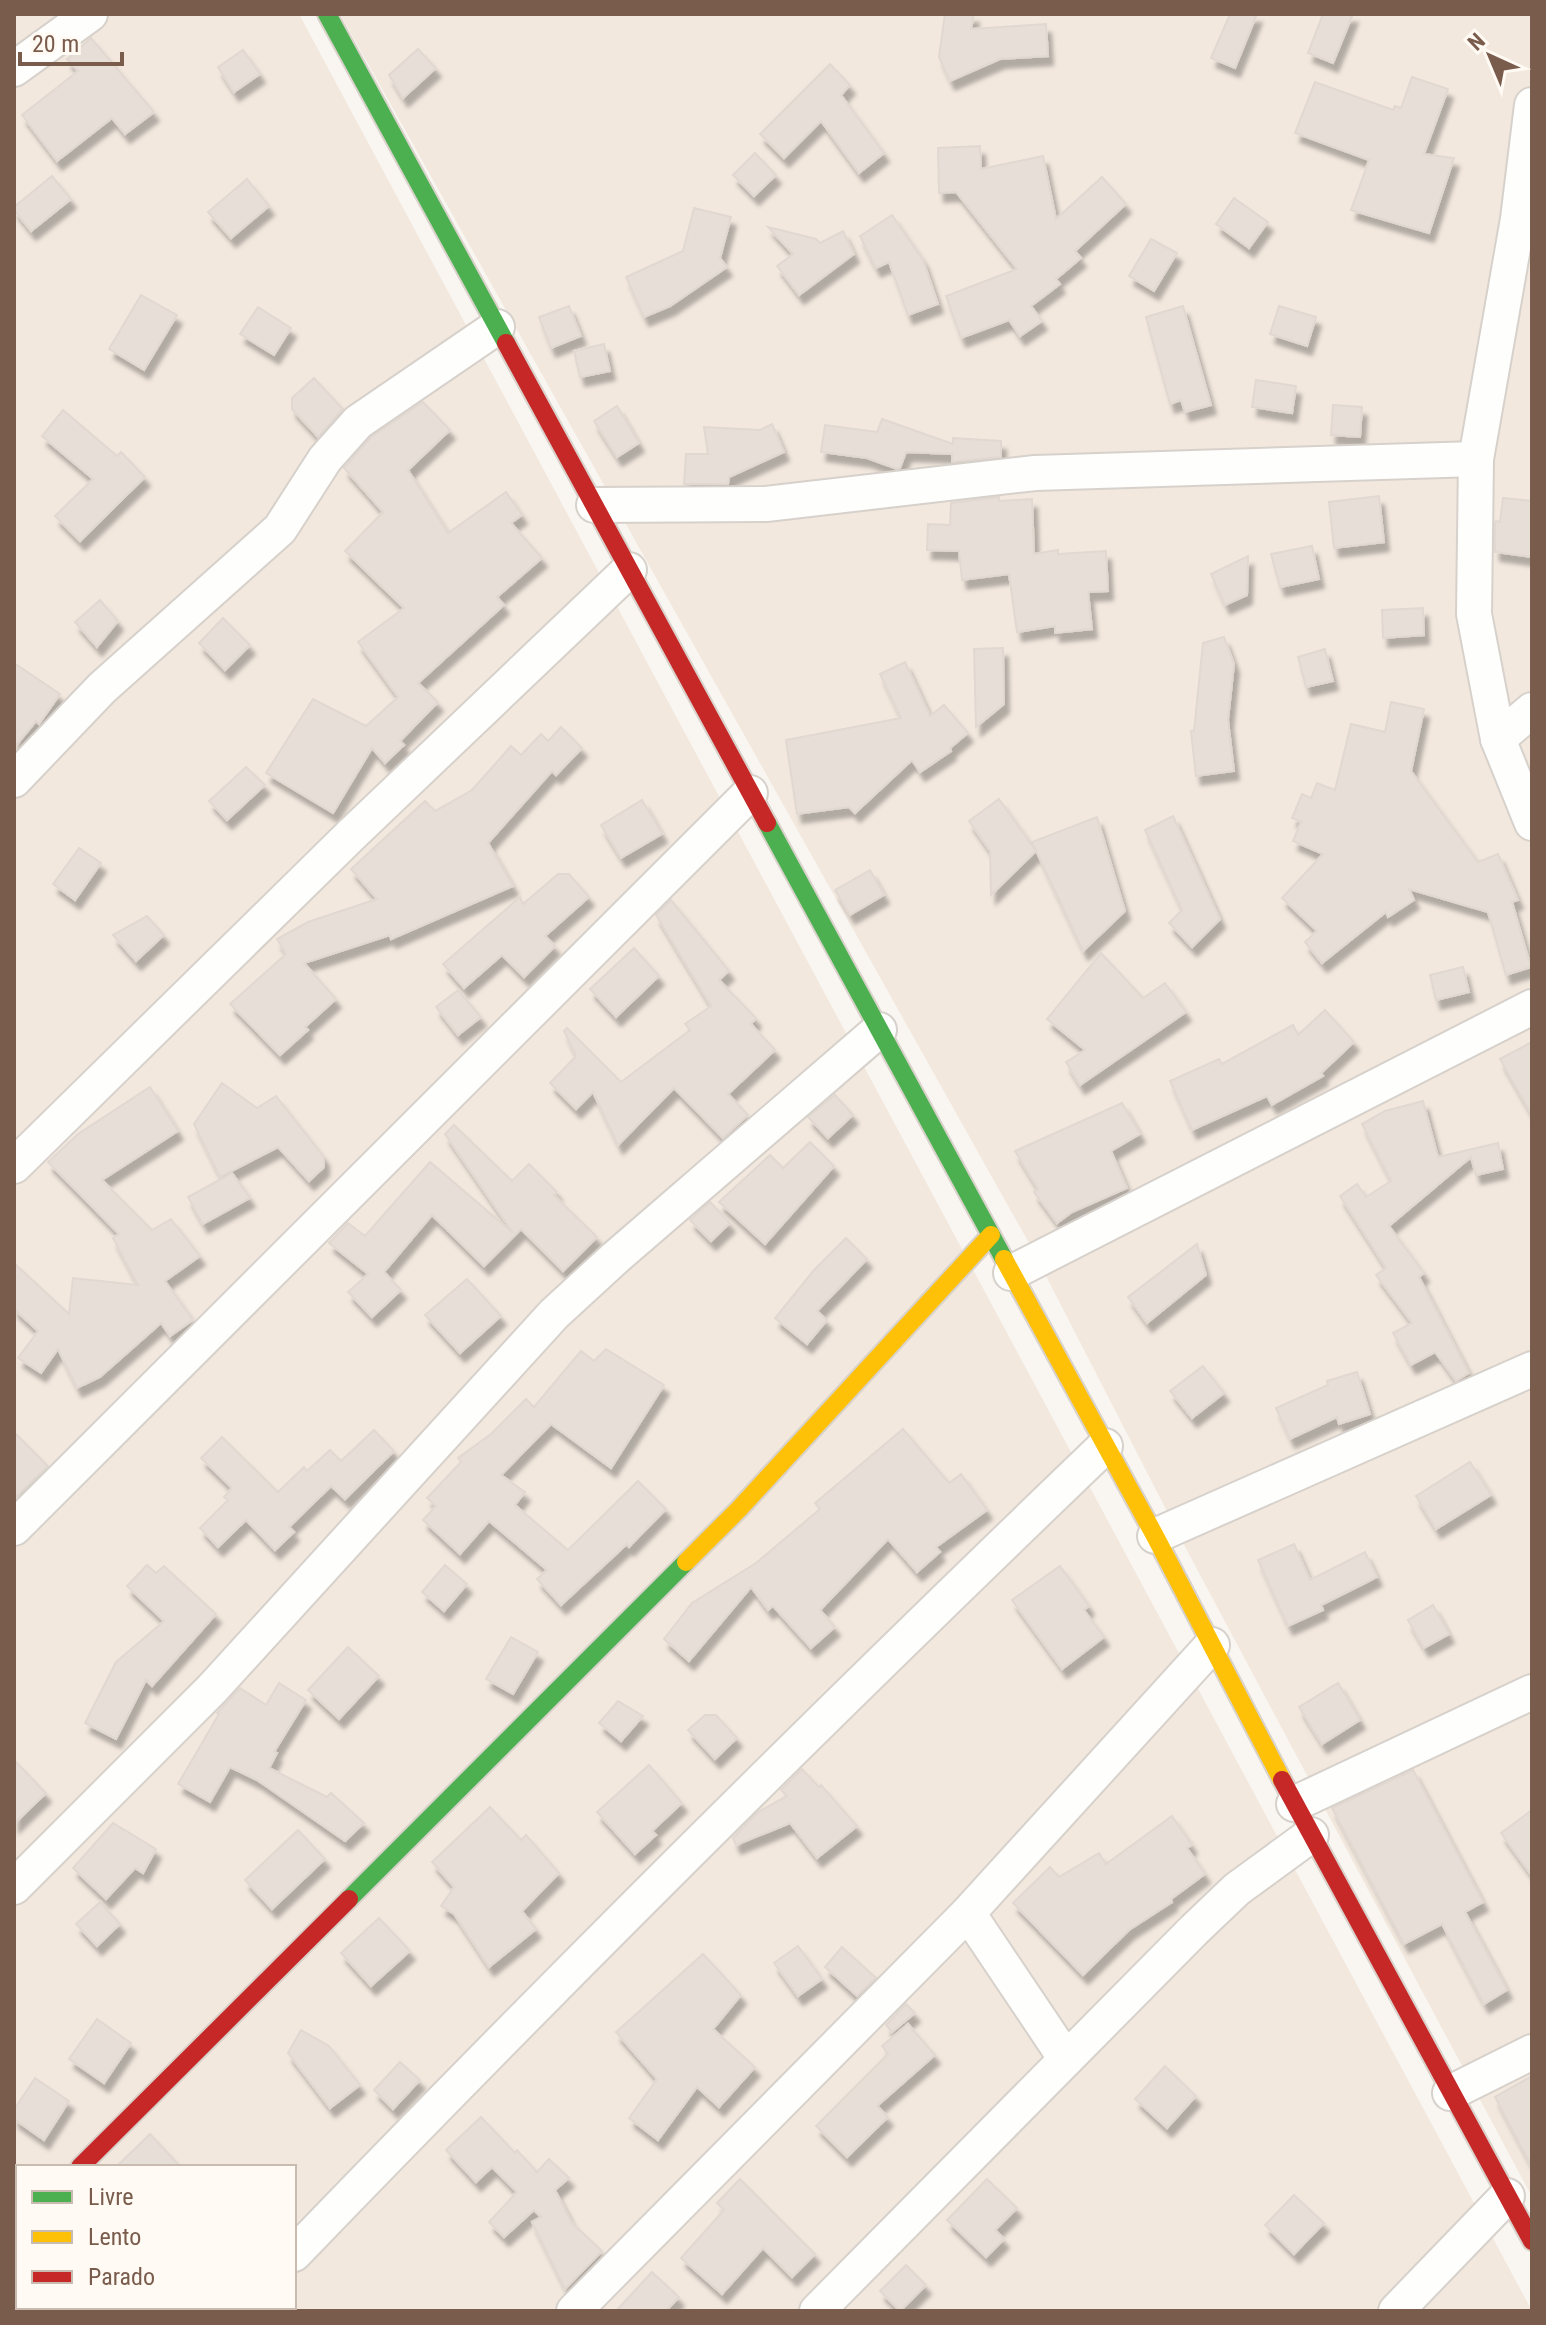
<svg xmlns="http://www.w3.org/2000/svg" width="1546" height="2325" font-family="'Roboto Condensed',sans-serif">
  <style>
    .residential { fill: #f2e8de; fill-rule: evenodd }
    .building { fill: #e6ded7; stroke: #e2d8d2; stroke-width: 2; filter: url(#shadow) }
    .lines { fill: none; stroke-linecap: round; stroke-linejoin: round }
    .street-casing { stroke: #d7d1cb; stroke-width: 38 }
    .fast-casing { stroke: #d9d2cb; stroke-width: 22 }
    .slow-casing { stroke: #d9d2cb; stroke-width: 22 }
    .jam-casing { stroke: #d9d2cb; stroke-width: 22 }
    .street { stroke: #fefefd; stroke-width: 34 }
    .fast { stroke: #4caf50; stroke-width: 18 }
    .slow { stroke: #ffc107; stroke-width: 18 }
    .jam { stroke: #c62828; stroke-width: 18 }
  </style>
  <defs>
    <filter id="shadow"><feDropShadow dx="5" dy="9" stdDeviation="2" flood-color="#0004"/></filter>
  </defs>
  <rect width="100%" height="100%" fill="#f9f5f0"/>
  <!-- residential -->
  <g class="residential">
    <path d="M14 14H299L1532 2311H14ZM18 2167H294V2307H18Z"/>
    <path d="M340 14H1532V2197L1190 1556 1029 1243Z"/>
  </g>
  <!-- building -->
  <g class="building">
    <path d="M945 14H974L971 29 1046 24 1048 56 1000 59 950 81 939 57Z"/>
    <path d="M1230 14H1257L1235 68 1211 58Z"/>
    <path d="M1323 14H1353L1333 63 1308 53Z"/>
    <path d="M91 38 154 112 125 134 112 118 57 161 22 115 78 71 67 59Z"/>
    <path d="M418 49 436 68 403 98 389 75Z"/>
    <path d="M243 50 260 74 234 92 218 67Z"/>
    <path d="M830 64 850 85 841 95 884 153 859 173 821 121 784 158 760 134Z"/>
    <path d="M1412 77 1448 89 1424 154 1454 158 1429 233 1351 210 1369 160 1295 133 1315 82 1393 110 1395 106 1401 108Z"/>
    <path d="M980 146 981 169 1043 156 1056 219 1102 177 1126 204 1075 251 1081 258 1056 279 1060 284 1031 306 1042 321 1020 336 1009 320 961 338 946 296 1017 269 956 192 939 193 938 148Z"/>
    <path d="M755 153 776 175 754 196 733 175Z"/>
    <path d="M52 176 71 199 31 231 14 210V207Z"/>
    <path d="M247 179 269 206 231 238 208 212Z"/>
    <path d="M1234 198 1268 222 1249 248 1216 224Z"/>
    <path d="M694 208 731 217 720 258 727 267 670 306 644 317 626 277 683 251Z"/>
    <path d="M892 215 923 260 938 304 908 315 889 262 876 268 860 236Z"/>
    <path d="M768 227 816 239 820 243 843 231 854 254 799 295 777 266 793 254Z"/>
    <path d="M1151 239 1177 253 1154 291 1129 276Z"/>
    <path d="M141 295 177 315 144 370 109 349Z"/>
    <path d="M569 306 581 336 551 348 539 317Z"/>
    <path d="M1183 306 1211 405 1185 412 1181 400 1170 404 1146 317Z"/>
    <path d="M1279 306 1316 317 1307 346 1270 334Z"/>
    <path d="M258 307 291 328 274 355 240 334Z"/>
    <path d="M604 344 610 371 580 377 574 351Z"/>
    <path d="M314 378 343 409 318 437 292 409V398Z"/>
    <path d="M1256 380 1296 386 1292 413 1252 407Z"/>
    <path d="M423 402 450 430 408 470 448 533 506 492 522 515 511 523 542 558 497 597 504 605 418 683 438 702 400 741 404 745 385 763 372 748 333 813 266 773 313 699 366 726 398 697 358 642 404 608 345 551 383 512 344 468 371 437Z"/>
    <path d="M1333 405 1362 407 1360 437 1331 435Z"/>
    <path d="M617 406 639 443 617 457 594 421Z"/>
    <path d="M63 410 117 456 121 452 145 477 80 541 55 516 93 479 42 436Z"/>
    <path d="M882 419 953 444V438L1001 441V457L952 462V454L906 452 900 468 897 469 867 458 821 452 825 425 877 432Z"/>
    <path d="M772 424 784 452 729 477 728 484H684L686 454H708L704 427 760 430Z"/>
    <path d="M1379 496 1384 542 1334 548 1329 502Z"/>
    <path d="M999 497V501L1032 499 1034 554 1058 550V554L1106 551 1108 591 1088 592 1092 629 1055 633V626L1017 632 1009 574 962 580 959 551 927 550 928 524 950 525 951 503Z"/>
    <path d="M1503 498 1532 501V557L1495 552V524L1496 521 1500 522Z"/>
    <path d="M1312 546 1319 579 1280 587 1271 554Z"/>
    <path d="M1248 556 1247 595 1225 605 1211 574Z"/>
    <path d="M100 600 118 621 97 647 75 622Z"/>
    <path d="M1423 608 1424 635 1383 638 1382 610Z"/>
    <path d="M223 618 250 645 225 670 199 643Z"/>
    <path d="M1224 637 1234 664 1228 720 1234 771 1196 776 1191 731H1194L1203 643Z"/>
    <path d="M1003 648 1004 704 976 727 974 649Z"/>
    <path d="M1325 649 1333 681 1306 687 1298 657Z"/>
    <path d="M905 662 930 716 944 705 968 733 950 748 951 751 920 772 912 760 855 813 849 807 797 814 786 740 901 718 880 674Z"/>
    <path d="M14 663 60 694 39 724 36 721 14 748Z"/>
    <path d="M1391 702 1424 709 1411 771 1478 862 1498 854 1518 900 1512 902 1531 967 1506 975 1488 912 1409 889 1414 900 1388 917 1386 912 1322 963 1305 942 1317 931 1282 898 1323 854 1293 841 1301 822 1292 818 1302 794 1311 798 1317 783 1335 790 1351 724 1385 732Z"/>
    <path d="M561 727 582 748 556 775 552 771 488 843 513 886 391 939 390 935 304 963 336 999 305 1027 308 1030 280 1055 230 1004 286 954 277 939 308 922 377 899 351 869 425 801 435 811 472 790 511 746 521 755 541 734 548 741Z"/>
    <path d="M246 767 265 785 227 820 209 801Z"/>
    <path d="M999 799 1036 851 991 895 990 851 969 821Z"/>
    <path d="M642 800 662 834 621 858 601 825Z"/>
    <path d="M1173 816 1220 919 1192 947 1169 923 1182 910 1145 830Z"/>
    <path d="M1097 817 1125 911 1083 951 1032 842Z"/>
    <path d="M79 848 101 863 75 900 53 884Z"/>
    <path d="M870 870 884 895 850 915 835 890Z"/>
    <path d="M558 874H569L589 897 545 936 555 946 524 977 502 955 464 988 443 964 520 897 523 904Z"/>
    <path d="M671 900 729 971 719 980 756 1018 751 1024 775 1050 728 1094 748 1115 723 1138 674 1088 618 1145 593 1092 576 1109 550 1083 576 1056 564 1031 567 1028 621 1082 690 1030 685 1024 711 1006 656 915Z"/>
    <path d="M147 916 164 935 136 961 113 935Z"/>
    <path d="M634 948 659 976 616 1017 590 989Z"/>
    <path d="M1101 953 1143 998 1165 983 1186 1012 1080 1085 1066 1062 1085 1050 1047 1019Z"/>
    <path d="M1463 967 1469 992 1436 1000 1430 975Z"/>
    <path d="M458 990 481 1017 458 1035 436 1007Z"/>
    <path d="M1325 1010 1354 1042 1321 1073 1323 1076 1272 1105 1267 1096 1192 1130 1170 1081 1219 1059 1222 1064 1293 1025 1298 1035Z"/>
    <path d="M1532 1042V1115L1500 1059Z"/>
    <path d="M222 1083 257 1108 276 1096 324 1157V1167L309 1181 278 1147 220 1177 194 1124Z"/>
    <path d="M150 1087 178 1131 102 1180 152 1230 171 1219 200 1256 165 1281 193 1320 170 1336 161 1323 100 1377 77 1388 58 1349 41 1373 18 1358 38 1331 14 1309V1263L69 1314 73 1278 138 1285 113 1238 119 1234 48 1162 78 1134Z"/>
    <path d="M835 1095 853 1115 828 1138 808 1117Z"/>
    <path d="M1423 1101 1438 1157 1498 1143 1503 1169 1476 1175 1471 1157 1389 1226 1424 1273 1419 1277 1469 1373 1456 1381 1435 1352 1411 1365 1393 1333 1412 1323 1376 1275 1386 1268 1340 1196 1357 1184 1366 1197 1391 1181 1362 1124 1385 1111Z"/>
    <path d="M1122 1103 1140 1134 1111 1151 1127 1188 1072 1212 1057 1223 1034 1192 1038 1189 1015 1151Z"/>
    <path d="M454 1125 512 1181 529 1164 557 1192 554 1195 597 1237 563 1271 521 1229 484 1266 432 1215 384 1272 401 1290 372 1317 348 1292 368 1274 329 1243 348 1223 365 1236 430 1162 513 1233 445 1134Z"/>
    <path d="M810 1142 834 1166 765 1244 719 1202 770 1155 783 1168Z"/>
    <path d="M232 1173 250 1198 203 1224 188 1197Z"/>
    <path d="M710 1202 730 1223 711 1241 690 1220Z"/>
    <path d="M846 1238 867 1259 817 1311 827 1320 807 1344 775 1318 814 1270Z"/>
    <path d="M1197 1244 1206 1275 1147 1323 1128 1297Z"/>
    <path d="M467 1279 501 1316 460 1353 425 1315Z"/>
    <path d="M606 1349 664 1385 611 1468 551 1424 501 1475 525 1492 515 1505 568 1550 638 1481 666 1509 629 1547 627 1544 561 1605 537 1579 547 1570 489 1521 460 1554 423 1520 436 1506 427 1498 461 1462 458 1458 491 1434 526 1399 534 1407 581 1351 594 1361Z"/>
    <path d="M1203 1366 1224 1393 1192 1418 1170 1391Z"/>
    <path d="M1357 1372 1370 1414 1339 1424 1337 1417 1290 1439 1276 1408 1328 1385 1327 1381Z"/>
    <path d="M903 1429 949 1483 961 1474 987 1510 936 1547 940 1552 917 1572 888 1539 820 1610 835 1627 811 1648 773 1606 768 1610 751 1587 689 1661 664 1639 692 1603 756 1563 820 1509 815 1503Z"/>
    <path d="M374 1430 394 1451 345 1499 331 1486 289 1527 294 1532 275 1550 246 1520 218 1547 200 1528 228 1500 224 1497 232 1488 201 1458 222 1437 278 1492 304 1467 307 1471 330 1450 341 1461Z"/>
    <path d="M14 1432 48 1466 14 1499Z"/>
    <path d="M1470 1462 1491 1495 1436 1529 1416 1496Z"/>
    <path d="M1294 1544 1310 1580 1365 1552 1377 1577 1321 1605 1323 1610 1288 1626 1258 1560Z"/>
    <path d="M147 1565 156 1573 164 1566 216 1614 152 1686 146 1680 116 1739 85 1723 116 1662 164 1621 127 1586Z"/>
    <path d="M445 1565 467 1584 444 1611 422 1592Z"/>
    <path d="M1060 1566 1089 1606 1084 1610 1104 1637 1062 1669 1012 1600Z"/>
    <path d="M1433 1605 1449 1634 1424 1648 1408 1620Z"/>
    <path d="M511 1637 538 1652 513 1694 486 1679Z"/>
    <path d="M348 1647 379 1676 339 1719 308 1690Z"/>
    <path d="M279 1683 306 1700 274 1752 277 1753 269 1768 327 1797 331 1793 364 1823 345 1841 257 1780 230 1767 210 1802 178 1784 219 1714 217 1713 240 1688 266 1705Z"/>
    <path d="M1338 1683 1360 1720 1322 1744 1299 1707Z"/>
    <path d="M618 1701 643 1716 621 1741 599 1723Z"/>
    <path d="M705 1715H716L737 1738 715 1759 688 1730Z"/>
    <path d="M14 1760 46 1793 14 1824Z"/>
    <path d="M649 1765 682 1803 652 1831 656 1835 635 1854 597 1812Z"/>
    <path d="M802 1769 819 1787 821 1785 857 1826 817 1858 790 1823 736 1845 733 1838 758 1812 787 1796 781 1790Z"/>
    <path d="M1413 1770 1483 1902 1465 1912 1507 1990 1484 2004 1442 1924 1404 1944 1332 1808Z"/>
    <path d="M490 1807 521 1840 526 1835 559 1873 522 1911 536 1929 489 1967 454 1914 441 1906 454 1887 432 1862Z"/>
    <path d="M1532 1810V1876L1501 1833Z"/>
    <path d="M1172 1816 1192 1845 1187 1848 1205 1874 1171 1899 1172 1902 1129 1930 1083 1975 1013 1903 1050 1867 1059 1877 1099 1853 1106 1864Z"/>
    <path d="M113 1823 156 1849 143 1873 135 1868 106 1899 73 1868Z"/>
    <path d="M298 1830 325 1859 272 1909 245 1880Z"/>
    <path d="M100 1902 120 1924 97 1946 76 1924Z"/>
    <path d="M379 1918 410 1951 371 1986 341 1953Z"/>
    <path d="M798 1946 822 1979 798 1996 774 1963Z"/>
    <path d="M842 1947 876 1978 857 1996 825 1967Z"/>
    <path d="M703 1954 741 1995 713 2029 755 2067 719 2107 697 2087 658 2140 629 2118 657 2079 616 2032Z"/>
    <path d="M906 2004 915 2013 892 2032 886 2025Z"/>
    <path d="M97 2019 131 2043 104 2083 69 2059Z"/>
    <path d="M908 2024 935 2055 877 2106 888 2117 847 2157 816 2126 888 2054 882 2046Z"/>
    <path d="M301 2030 329 2046 360 2085 330 2108 288 2053Z"/>
    <path d="M400 2062 420 2080 393 2109 374 2090Z"/>
    <path d="M1165 2066 1196 2096 1167 2128 1135 2099Z"/>
    <path d="M1532 2076V2167L1495 2097Z"/>
    <path d="M35 2078 69 2101 44 2140 14 2119V2110Z"/>
    <path d="M481 2117 515 2153 517 2150 537 2172 549 2159 569 2178 555 2190 572 2223 602 2251 565 2289 532 2222 541 2217 534 2210 504 2237 489 2222 517 2192 492 2167 476 2182 446 2150Z"/>
    <path d="M150 2134 181 2167H116Z"/>
    <path d="M740 2179 815 2254 792 2277 763 2248 722 2294 681 2258 724 2210 717 2203Z"/>
    <path d="M987 2179 1017 2208 995 2230 1004 2239 986 2257 947 2220Z"/>
    <path d="M1294 2195 1324 2223 1294 2254 1265 2225Z"/>
    <path d="M906 2265 926 2285 900 2311 880 2291Z"/>
    <path d="M652 2272 679 2297 666 2311H616Z"/>
  </g>
  <g class="lines">
    <!-- street casing -->
    <g class="street-casing">
      <g id="street">
        <path d="M14 69 90 14"/>
        <path d="M1532 105 1518 219 1476 459 1474 614 1498 739 1532 823"/>
        <path d="M594 505 766 504 1035 473 1476 459"/>
        <path d="M1498 739 1532 710"/>
        <path d="M14 780 102 688 280 529 325 459 358 422 497 327"/>
        <path d="M14 1166 350 836 629 570"/>
        <path d="M1011 1273 1532 1007"/>
        <path d="M14 1528 750 793"/>
        <path d="M1155 1536 1532 1369"/>
        <path d="M1294 1804 1532 1692"/>
        <path d="M14 1887 212 1689 554 1314 615 1258 879 1030"/>
        <path d="M968 1913 1066 2059"/>
        <path d="M1450 2093 1532 2052"/>
        <path d="M14 2232 18 2228"/>
        <path d="M294 2254C559 1979 830 1710 1105 1446"/>
        <path d="M239 2311 242 2307"/>
        <path d="M574 2311 968 1913 1212 1645"/>
        <path d="M817 2311 1194 1930 1237 1889 1311 1835"/>
        <path d="M1396 2311 1507 2196"/>
      </g>
    </g>
    <!-- fast casing -->
    <g class="fast-casing">
      <g id="fast">
        <path d="M327 14 506 343"/>
        <path d="M767 823 1004 1259"/>
        <path d="M349 1899 686 1562"/>
      </g>
    </g>
    <!-- slow casing -->
    <g class="slow-casing">
      <g id="slow">
        <path d="M1004 1259 1155 1536 1282 1780"/>
        <path d="M686 1562 739 1509 991 1235"/>
      </g>
    </g>
    <!-- jam casing -->
    <g class="jam-casing">
      <g id="jam">
        <path d="M506 343 767 823"/>
        <path d="M1282 1780 1532 2241"/>
        <path d="M80 2167 349 1899"/>
      </g>
    </g>
    <!-- street -->
    <use href="#street" class="street"/>
    <!-- fast -->
    <use href="#fast" class="fast"/>
    <!-- slow -->
    <use href="#slow" class="slow"/>
    <!-- jam -->
    <use href="#jam" class="jam"/>
  </g>
  <!-- border -->
  <rect width="1546" height="2325" fill="none" stroke="#7a5c4d" stroke-width="32"/>
  <!-- legend -->
  <rect x="16" y="2165" width="280" height="144" fill="#fffaf3" stroke="#cabbb1" stroke-width="2"/>
  <rect x="32" y="2191" width="40" height="12" fill="#4caf50" stroke="#cabbb1" stroke-width="2"/>
  <text x="88" y="2205" font-size="24" fill="#7a5c4d">Livre</text>
  <rect x="32" y="2231" width="40" height="12" fill="#ffc107" stroke="#cabbb1" stroke-width="2"/>
  <text x="88" y="2245" font-size="24" fill="#7a5c4d">Lento</text>
  <rect x="32" y="2271" width="40" height="12" fill="#c62828" stroke="#cabbb1" stroke-width="2"/>
  <text x="88" y="2285" font-size="24" fill="#7a5c4d">Parado</text>
  <!-- north arrow -->
  <g transform="translate(1490 56) rotate(316)" stroke="#fffaf3" stroke-width="6" paint-order="stroke">
  <path d="M0-6L14 30L0 20L-14 30Z" fill="#7a5c4d"/>
  <text y="-12" font-size="22" font-weight="bold" text-anchor="middle" fill="#7a5c4d">N</text>
  </g>
  <!-- scale -->
  <path d="M20 52v12h102v-12" fill="none" stroke="#7a5c4d" stroke-width="4"/>
  <text x="32" y="52" font-size="24" fill="#7a5c4d" stroke="#fffaf3" stroke-width="6" paint-order="stroke">20 m</text>
</svg>
